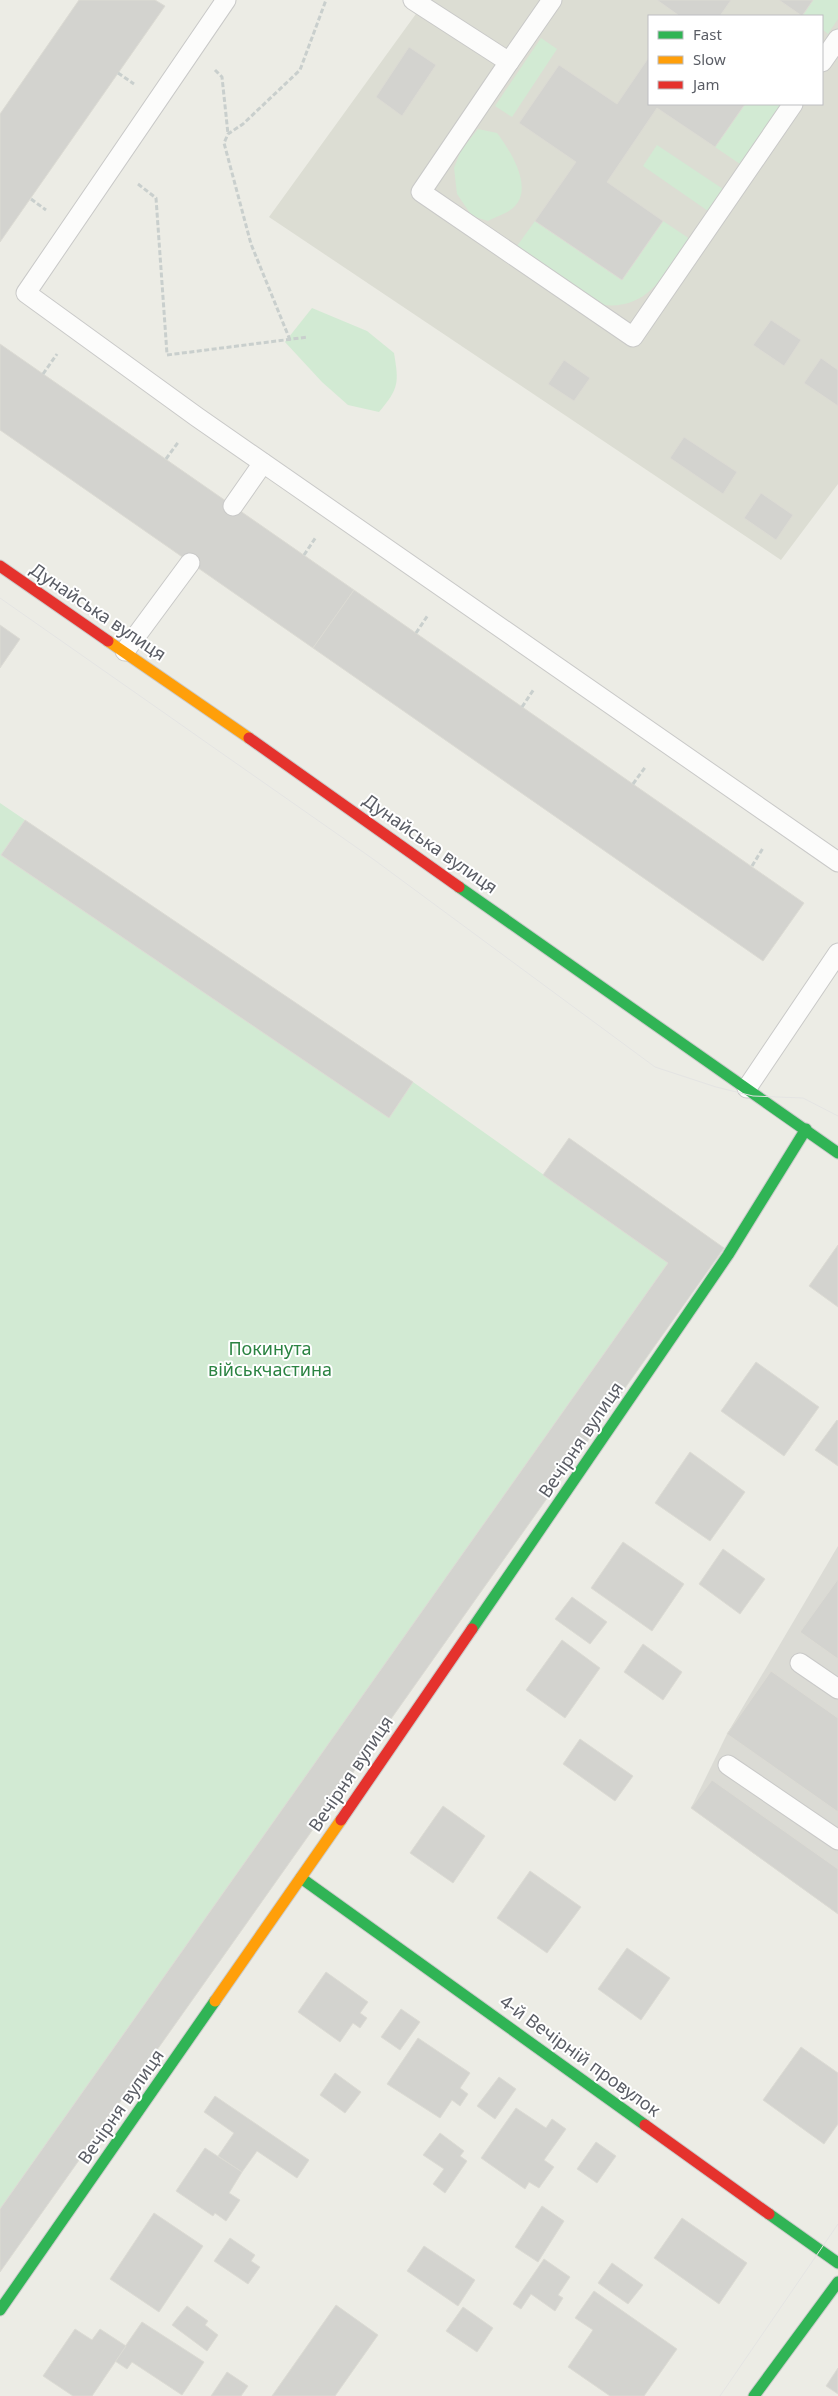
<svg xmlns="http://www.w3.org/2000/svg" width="838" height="2396" font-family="'Noto Sans',sans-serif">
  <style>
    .industrial { fill: #dbdbd5 }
    .education { fill: #dcddd3; fill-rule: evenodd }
    .green { fill: #d2ead3 }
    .building { fill: #d3d3cf; stroke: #dcdbd4 }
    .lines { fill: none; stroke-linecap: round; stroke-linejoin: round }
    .lane-casing { stroke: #c9c9c8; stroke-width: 21 }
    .fast-casing { stroke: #cbcbcb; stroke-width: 13 }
    .slow-casing { stroke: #cbcbcb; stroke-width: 13 }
    .jam-casing { stroke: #cbcbcb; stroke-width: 13 }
    .path { stroke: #c9cfcd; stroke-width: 3; stroke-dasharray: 5 2.5; stroke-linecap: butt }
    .lane { stroke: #fcfcfb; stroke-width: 19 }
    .fast { stroke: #30b455; stroke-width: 11 }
    .slow { stroke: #ff9f0a; stroke-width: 11 }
    .jam { stroke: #e5322d; stroke-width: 11 }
    .tram { stroke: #e4e4e3; stroke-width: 1 }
    .labels { text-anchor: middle; stroke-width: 4; stroke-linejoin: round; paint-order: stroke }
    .street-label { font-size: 18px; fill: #5a5d65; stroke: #fff }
    .park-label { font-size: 18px; fill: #2b8342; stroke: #fff }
  </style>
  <rect width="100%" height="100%" fill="#ecece5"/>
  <!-- industrial -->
  <path class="industrial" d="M838 1546V1914L691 1808 727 1734Z"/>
  <!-- education -->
  <path class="education" d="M426 0H838V484L781 560 269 217ZM649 16H822V104H649Z"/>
  <!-- green -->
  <g class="green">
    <path d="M813 0H838V19L828 34 822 29V16H802Z"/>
    <path d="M541 38 557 49 512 117 495 106Z"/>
    <path d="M745 104H781L740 164 715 147Z"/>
    <path d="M478 129 497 133C510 150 535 189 513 208 506 214 495 217 488 221L472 216 457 194 454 168 461 150Z"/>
    <path d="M657 145 723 189 708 211 643 166Z"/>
    <path d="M535 221 622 280 663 221 690 239C665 272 650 310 603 305L517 246Z"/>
    <path d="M312 308 367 331 394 353C399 383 399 388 379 412L348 405 322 382 285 342Z"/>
    <path d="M0 803 25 820 1 855 389 1117 413 1082 668 1263 0 2209Z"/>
  </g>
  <!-- building -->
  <g class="building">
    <path d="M79 0H155L165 6 0 242V114Z"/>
    <path d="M657 0H731L720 16H677L678 15Z"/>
    <path d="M779 0H813L802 16Z"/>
    <path d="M409 47 436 65 402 116 376 97Z"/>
    <path d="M649 57V104H745L715 147 657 108 607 182 663 221 622 280 535 221 576 162 519 123 559 65 617 104Z"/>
    <path d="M771 320 801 340 784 366 753 345Z"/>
    <path d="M0 344 354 590 313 648 0 430Z"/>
    <path d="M821 358 838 370V406L804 383Z"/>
    <path d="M564 360 590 378 574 401 548 384Z"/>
    <path d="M684 437 737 472 723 494 670 458Z"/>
    <path d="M761 493 793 515 776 540 744 518Z"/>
    <path d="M354 590 804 903 763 961 313 648Z"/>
    <path d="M0 625 20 639 0 668Z"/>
    <path d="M25 820 413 1082 389 1118 1 855Z"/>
    <path d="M569 1138 724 1248 0 2272V2209L668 1263 543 1175Z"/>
    <path d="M838 1245V1307L809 1286Z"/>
    <path d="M756 1362 819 1407 784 1456 721 1411Z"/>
    <path d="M837 1420 838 1421V1466L815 1450Z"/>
    <path d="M690 1452 745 1492 710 1541 655 1503Z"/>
    <path d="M623 1542 684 1584 652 1631 591 1588Z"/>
    <path d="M723 1549 765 1579 740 1614 699 1584Z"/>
    <path d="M838 1579V1659L800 1632Z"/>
    <path d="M572 1597 607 1622 590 1644 555 1619Z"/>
    <path d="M562 1640 600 1668 565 1718 526 1690Z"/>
    <path d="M643 1644 682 1672 663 1700 624 1672Z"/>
    <path d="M771 1671 838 1718V1812L727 1734Z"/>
    <path d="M580 1739 633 1776 615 1801 563 1764Z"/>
    <path d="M712 1780 838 1869V1914L691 1808Z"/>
    <path d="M443 1806 485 1836 453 1883 410 1853Z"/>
    <path d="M530 1871 581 1907 547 1953 497 1918Z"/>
    <path d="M627 1948 670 1978 641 2020 598 1989Z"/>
    <path d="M326 1972 368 2002 360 2013 367 2018 360 2028 353 2023 340 2042 298 2012Z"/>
    <path d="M401 2009 420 2022 400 2050 381 2037Z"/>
    <path d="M418 2038 470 2073 460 2088 468 2094 460 2106 452 2100 440 2118 387 2084Z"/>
    <path d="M801 2047 838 2073V2124L824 2144 763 2100Z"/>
    <path d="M335 2073 361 2092 345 2113 320 2095Z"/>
    <path d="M499 2077 516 2089 495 2119 477 2106Z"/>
    <path d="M215 2096 309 2160 297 2178 257 2151 242 2172 218 2156 234 2133 204 2112Z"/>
    <path d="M516 2108 546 2128 552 2119 566 2129 544 2160 554 2167 539 2188 529 2182 525 2189 481 2158Z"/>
    <path d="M440 2133 464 2151 460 2156 467 2161 445 2193 433 2184 444 2169 423 2155Z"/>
    <path d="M596 2142 616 2156 597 2183 577 2169Z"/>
    <path d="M205 2148 242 2172 229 2193 240 2200 226 2221 215 2213 213 2216 176 2191Z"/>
    <path d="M542 2206 564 2221 538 2262 515 2247Z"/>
    <path d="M154 2213 203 2246 159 2312 110 2279Z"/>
    <path d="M682 2218 747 2263 719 2304 654 2258Z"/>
    <path d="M230 2238 255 2255 251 2261 260 2267 248 2284 214 2261Z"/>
    <path d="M424 2246 475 2280 458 2306 407 2271Z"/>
    <path d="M544 2259 570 2277 558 2295 563 2298 555 2311 531 2294 521 2309 513 2304Z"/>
    <path d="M612 2263 643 2285 628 2304 598 2283Z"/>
    <path d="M594 2291 677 2349 644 2396H610L568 2367 593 2330 575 2318Z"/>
    <path d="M336 2305 378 2335 335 2396H272Z"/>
    <path d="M187 2306 208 2321 205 2325 218 2335 207 2351 172 2325Z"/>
    <path d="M463 2307 493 2328 477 2352 446 2331Z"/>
    <path d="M142 2322 204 2362 182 2395 132 2362 127 2369 115 2361Z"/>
    <path d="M75 2329 92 2340 100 2329 126 2346 92 2396H73L43 2376Z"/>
    <path d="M838 2368V2394L826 2386Z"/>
    <path d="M227 2372 248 2386 241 2396H211Z"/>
  </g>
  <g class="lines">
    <!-- lane casing -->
    <g class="lane-casing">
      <g id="lane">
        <path d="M226 0 26 293 197 417 838 862"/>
        <path d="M413 0 509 62 552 0"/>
        <path d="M509 62 421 192 633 337 793 104"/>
        <path d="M822 62 838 39"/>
        <path d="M233 506 263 463"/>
        <path d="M125 651 190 563"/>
        <path d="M747 1088 838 953"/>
        <path d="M800 1663 838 1689"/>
        <path d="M728 1765 838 1840"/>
      </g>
    </g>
    <!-- fast casing -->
    <g class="fast-casing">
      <g id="fast">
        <path d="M459 887 838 1153"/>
        <path d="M472 1629 728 1255 806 1129"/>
        <path d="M301 1878 645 2125"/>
        <path d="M769 2214 838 2263"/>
        <path d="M0 2310 215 2001"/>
        <path d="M754 2396 838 2282"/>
      </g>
    </g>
    <!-- slow casing -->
    <g class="slow-casing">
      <g id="slow">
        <path d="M108 641 249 738"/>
        <path d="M215 2001 341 1820"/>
      </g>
    </g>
    <!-- jam casing -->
    <g class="jam-casing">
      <g id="jam">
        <path d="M0 566 108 641"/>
        <path d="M249 738 459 887"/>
        <path d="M341 1820 472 1629"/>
        <path d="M645 2125 769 2214"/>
      </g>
    </g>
    <!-- path -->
    <g class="path">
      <path d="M215 70 222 77 228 134"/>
      <path d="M118 73 134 84"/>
      <path d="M138 184 156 198 167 354"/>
      <path d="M31 199 46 210"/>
      <path d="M290 340 251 244 224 143 228 134 243 124 300 70 326 0"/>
      <path d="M167 355 308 337"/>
      <path d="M43 374 57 354"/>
      <path d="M166 459 179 441"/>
      <path d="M304 555 316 537"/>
      <path d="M416 633 428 615"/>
      <path d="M522 707 534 689"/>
      <path d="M633 784 646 766"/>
      <path d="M752 866 763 848"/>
    </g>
    <!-- lane -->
    <use href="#lane" class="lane"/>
    <!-- fast -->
    <use href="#fast" class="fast"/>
    <!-- slow -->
    <use href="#slow" class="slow"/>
    <!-- jam -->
    <use href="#jam" class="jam"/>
    <!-- tram -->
    <g class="tram">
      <path d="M0 598 373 859 655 1067 716 1087 753 1096 803 1098 838 1116"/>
      <path d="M720 2396 838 2224"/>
    </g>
  </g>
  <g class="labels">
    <!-- street labels -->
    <g class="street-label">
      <text transform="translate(98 612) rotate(34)" y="6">Дунайська вулиця</text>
      <text transform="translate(430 844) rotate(35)" y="6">Дунайська вулиця</text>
      <text transform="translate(581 1440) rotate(-56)" y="6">Вечірня вулиця</text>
      <text transform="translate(351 1774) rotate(-56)" y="6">Вечірня вулиця</text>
      <text transform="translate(580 2056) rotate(36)" y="6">4-й Вечірній провулок</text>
      <text transform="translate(121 2107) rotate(-55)" y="6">Вечірня вулиця</text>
    </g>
    <!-- park labels -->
    <g class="park-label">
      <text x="270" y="1355">Покинута<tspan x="270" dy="21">військчастина</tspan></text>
    </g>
  </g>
  <!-- legend -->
  <rect x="648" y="15" width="175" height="90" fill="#ffffff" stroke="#bdbec1"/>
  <rect x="658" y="31" width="25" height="8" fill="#30b455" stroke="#bdbec1"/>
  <text x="693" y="40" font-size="15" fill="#5a5d65">Fast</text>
  <rect x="658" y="56" width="25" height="8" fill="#ff9f0a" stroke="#bdbec1"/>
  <text x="693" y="65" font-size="15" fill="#5a5d65">Slow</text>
  <rect x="658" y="81" width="25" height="8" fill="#e5322d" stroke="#bdbec1"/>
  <text x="693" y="90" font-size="15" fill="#5a5d65">Jam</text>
</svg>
